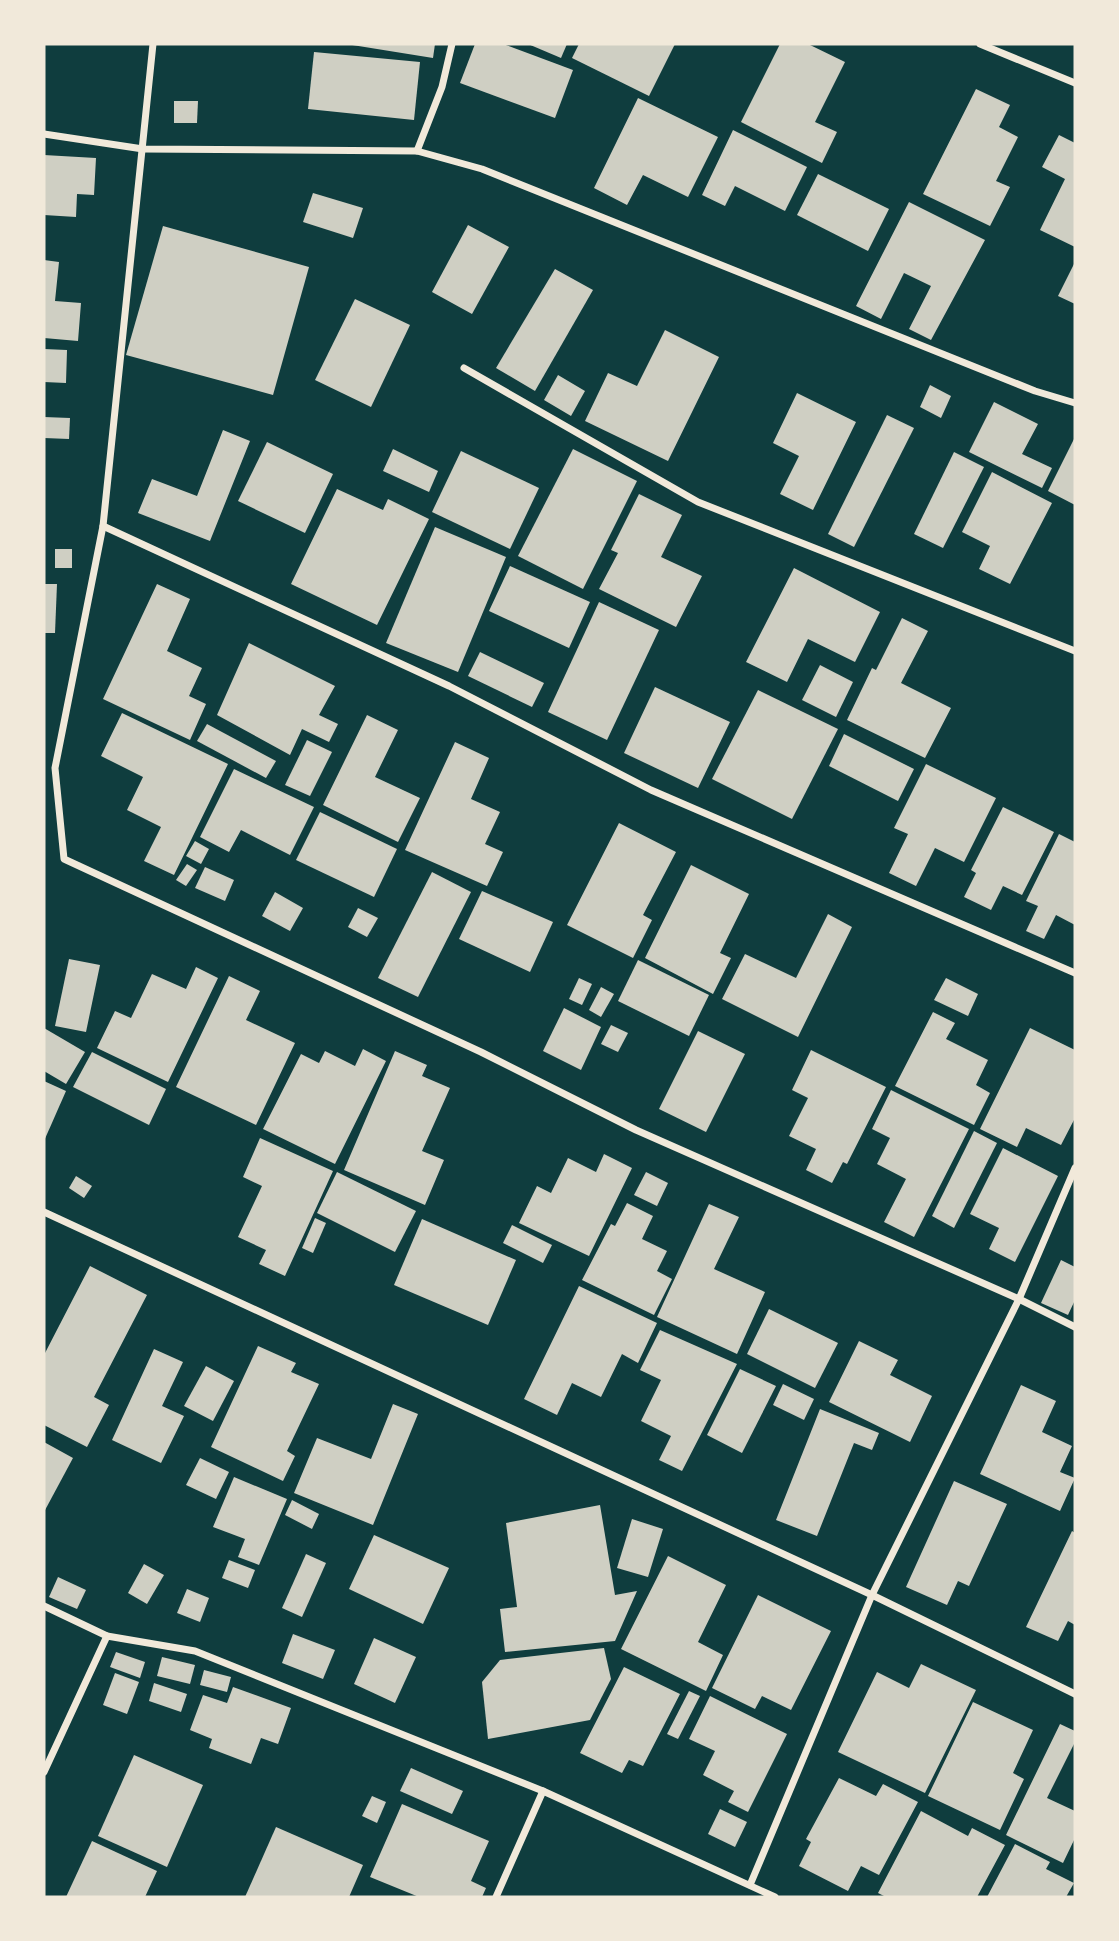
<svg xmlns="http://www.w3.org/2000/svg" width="1119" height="1941" font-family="'Space Grotesk',sans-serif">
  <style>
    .building { fill: #cfcfc3 }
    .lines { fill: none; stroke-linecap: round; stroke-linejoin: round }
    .minor { stroke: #f1e9da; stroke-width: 7 }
  </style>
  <rect width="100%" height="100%" fill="#0f3d3e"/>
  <!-- building -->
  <g class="building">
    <path d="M346 44H435L433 58Z"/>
    <path d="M475 44H503L573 70 555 118 460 83Z"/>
    <path d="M528 44H567L561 58Z"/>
    <path d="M579 44H675L649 96 572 58Z"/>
    <path d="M780 44H808L845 62 815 122 837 132 822 163 741 122Z"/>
    <path d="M314 52 420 62 414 120 308 109Z"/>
    <path d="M976 89 1010 105 999 127 1018 137 996 181 1010 187 990 226 923 194Z"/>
    <path d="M638 98 718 137 688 197 643 175 627 205 594 188Z"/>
    <path d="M174 101H198L197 123H174Z"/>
    <path d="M733 130 807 167 785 211 735 186 725 206 702 195Z"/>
    <path d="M1059 135 1075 143V247L1040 230 1065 179 1042 167Z"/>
    <path d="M44 155 96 158 94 195 77 194 76 217 44 215Z"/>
    <path d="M818 174 889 209 868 251 797 215Z"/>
    <path d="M313 193 363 208 353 238 303 222Z"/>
    <path d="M909 202 985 240 931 340 909 329 931 286 904 273 881 319 856 306Z"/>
    <path d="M468 225 509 247 472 314 432 292Z"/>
    <path d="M163 226 309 267 273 395 126 355Z"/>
    <path d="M44 260 59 262 55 301 81 303 78 341 44 338Z"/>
    <path d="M1075 262V304L1058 296Z"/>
    <path d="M555 269 593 290 535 391 496 368Z"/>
    <path d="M355 299 410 325 371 407 315 380Z"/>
    <path d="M665 330 719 357 668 461 585 421 608 373 637 386Z"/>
    <path d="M44 349 67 350 66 383 44 382Z"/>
    <path d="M558 375 585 391 571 416 544 400Z"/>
    <path d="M930 385 951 396 941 418 920 407Z"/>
    <path d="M797 393 856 422 813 510 780 494 799 456 773 443Z"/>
    <path d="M994 402 1038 424 1022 454 1052 468 1042 488 969 452Z"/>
    <path d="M887 415 914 428 854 547 828 534Z"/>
    <path d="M44 417 70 418 69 439 44 438Z"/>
    <path d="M223 430 250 441 210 541 138 513 152 479 197 496Z"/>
    <path d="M1075 437V505L1048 491Z"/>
    <path d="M267 442 333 474 305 533 238 501Z"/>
    <path d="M393 449 438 471 429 492 383 471Z"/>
    <path d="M573 449 637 481 583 589 518 556Z"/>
    <path d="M461 451 539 488 510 549 432 512Z"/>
    <path d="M954 452 984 467 943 548 914 534Z"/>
    <path d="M992 472 1052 503 1010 584 979 569 990 546 962 532Z"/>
    <path d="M337 489 383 510 388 499 429 519 377 625 291 584Z"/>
    <path d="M639 494 682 515 661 557 702 576 676 627 599 589 618 553 611 550Z"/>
    <path d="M435 527 506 557 458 672 386 643Z"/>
    <rect x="55" y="549" width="17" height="19"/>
    <path d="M510 566 590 602 569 648 489 611Z"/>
    <path d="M794 568 880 612 855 662 808 639 787 682 746 662Z"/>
    <path d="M44 584H57L55 633H44Z"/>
    <path d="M157 584 190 599 167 651 202 668 189 696 206 704 190 740 103 699Z"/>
    <path d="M599 602 659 630 607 740 548 712Z"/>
    <path d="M902 618 928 631 901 683 951 708 925 758 847 720 872 668 876 670Z"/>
    <path d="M249 643 335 686 319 715 338 724 329 742 302 729 290 755 217 715Z"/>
    <path d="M480 652 544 683 532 707 468 676Z"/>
    <path d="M820 665 853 682 836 717 802 700Z"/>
    <path d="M655 687 730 722 698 788 624 753Z"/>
    <path d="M758 690 838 729 792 819 712 779Z"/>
    <path d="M122 713 228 764 174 875 144 861 161 827 127 810 143 777 101 756Z"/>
    <path d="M367 715 398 730 375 777 420 798 398 842 323 805Z"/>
    <path d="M207 724 276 761 266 778 197 741Z"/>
    <path d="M844 734 914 769 898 801 829 766Z"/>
    <path d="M307 740 332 752 310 796 285 785Z"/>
    <path d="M455 742 489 758 471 799 500 812 485 844 503 852 487 886 405 850Z"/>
    <path d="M926 764 996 798 964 862 935 848 916 886 889 873 908 834 894 828Z"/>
    <path d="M234 769 314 807 290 855 241 830 229 852 200 837Z"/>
    <path d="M1003 807 1054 832 1022 895 1003 886 991 910 964 897 976 873 971 870Z"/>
    <path d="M320 812 397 849 374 897 296 860Z"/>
    <path d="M619 823 676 852 643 915 652 920 633 958 567 925Z"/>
    <path d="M1059 834 1075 842V925L1056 915 1044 939 1026 931 1038 906 1026 901Z"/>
    <path d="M195 841 209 849 201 864 186 856Z"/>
    <path d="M187 864 197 870 186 886 176 880Z"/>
    <path d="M691 865 749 894 720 953 731 958 713 994 645 958Z"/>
    <path d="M205 867 234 880 225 901 195 888Z"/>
    <path d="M432 872 471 892 418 997 378 978Z"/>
    <path d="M482 891 553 922 530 972 459 939Z"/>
    <path d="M275 892 303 908 290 931 262 916Z"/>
    <path d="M358 908 378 918 367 937 348 927Z"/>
    <path d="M828 914 852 927 798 1037 722 999 745 954 796 978Z"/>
    <path d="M69 959 100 965 86 1032 55 1026Z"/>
    <path d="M638 960 709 995 689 1036 618 1001Z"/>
    <path d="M196 967 218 978 168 1082 97 1048 115 1011 131 1018 152 974 186 989Z"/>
    <path d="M229 976 260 991 246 1020 295 1043 256 1125 176 1087Z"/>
    <path d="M579 978 592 984 582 1005 569 999Z"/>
    <path d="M946 978 978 994 968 1016 934 1000Z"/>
    <path d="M601 987 614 994 601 1017 589 1010Z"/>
    <path d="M564 1008 601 1027 581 1070 543 1051Z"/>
    <path d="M933 1012 955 1023 946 1039 988 1060 976 1085 990 1093 974 1125 895 1086Z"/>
    <path d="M611 1025 628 1033 618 1052 601 1044Z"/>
    <path d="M44 1028 85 1052 66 1084 44 1071Z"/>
    <path d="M1030 1028 1075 1050V1118L1061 1145 1026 1128 1017 1147 980 1129Z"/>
    <path d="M698 1031 745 1054 706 1132 659 1109Z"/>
    <path d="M363 1049 386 1061 335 1164 263 1129 301 1054 319 1063 325 1051 355 1066Z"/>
    <path d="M811 1050 886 1087 847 1164 843 1162 832 1183 806 1170 816 1149 789 1136 808 1098 792 1090Z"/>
    <path d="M395 1051 427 1065 422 1076 450 1088 422 1151 444 1160 425 1205 344 1170Z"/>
    <path d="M92 1052 166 1089 149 1125 73 1087Z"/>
    <path d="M44 1081 66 1091 44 1141Z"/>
    <path d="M891 1090 969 1129 914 1237 884 1222 906 1179 877 1164 890 1138 872 1129Z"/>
    <path d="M974 1131 997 1143 954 1228 932 1216Z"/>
    <path d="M260 1138 333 1171 285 1276 259 1264 266 1250 238 1237 262 1186 243 1177Z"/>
    <path d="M1003 1148 1058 1176 1015 1262 989 1249 999 1228 970 1214Z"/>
    <path d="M604 1154 632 1168 589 1256 519 1223 537 1186 551 1193 568 1158 596 1172Z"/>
    <path d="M337 1172 416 1211 395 1252 317 1213Z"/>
    <path d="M646 1172 668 1183 657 1206 634 1195Z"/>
    <path d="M76 1176 92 1186 84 1198 69 1188Z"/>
    <path d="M627 1203 653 1216 642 1239 667 1251 657 1271 672 1279 654 1315 582 1280 611 1224 615 1226Z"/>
    <path d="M709 1204 739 1217 714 1269 765 1292 737 1354 657 1317Z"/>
    <path d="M315 1218 326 1223 313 1253 302 1248Z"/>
    <path d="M422 1219 516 1260 488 1325 394 1285Z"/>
    <path d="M512 1225 552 1245 543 1263 503 1243Z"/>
    <path d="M1061 1260 1075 1267V1300L1068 1315 1041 1303Z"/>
    <path d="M90 1266 147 1295 94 1397 109 1405 87 1447 44 1425V1355Z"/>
    <path d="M579 1286 657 1323 638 1363 622 1354 601 1397 572 1383 557 1415 524 1399Z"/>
    <path d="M769 1309 838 1343 815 1388 747 1354Z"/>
    <path d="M660 1330 737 1364 682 1471 659 1460 671 1436 641 1421 661 1380 640 1370Z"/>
    <path d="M859 1341 898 1360 890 1375 932 1396 910 1442 829 1402Z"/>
    <path d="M258 1346 296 1363 291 1372 319 1384 287 1451 295 1456 283 1481 211 1447Z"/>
    <path d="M154 1349 183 1362 162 1406 184 1416 161 1463 112 1440Z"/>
    <path d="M206 1366 234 1381 213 1421 184 1406Z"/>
    <path d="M740 1369 776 1386 742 1453 707 1435Z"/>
    <path d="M783 1384 814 1399 804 1420 773 1405Z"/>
    <path d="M1021 1385 1056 1401 1042 1432 1072 1446 1060 1472 1075 1478 1060 1511 980 1474Z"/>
    <path d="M393 1404 418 1414 373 1525 294 1493 317 1438 371 1459Z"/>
    <path d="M820 1409 879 1433 872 1450 854 1443 817 1536 776 1520Z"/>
    <path d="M44 1442 73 1458 44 1512Z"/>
    <path d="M200 1458 229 1472 216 1499 186 1485Z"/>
    <path d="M234 1477 287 1499 259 1565 238 1557 245 1539 213 1527Z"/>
    <path d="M954 1481 1007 1504 969 1586 958 1581 947 1605 906 1587Z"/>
    <path d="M292 1500 319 1514 312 1529 285 1515Z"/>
    <path d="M600 1505 615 1595 637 1591 615 1641 505 1652 500 1609 517 1607 506 1523Z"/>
    <path d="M632 1519 663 1529 648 1577 617 1568Z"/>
    <path d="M1072 1531 1075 1533V1625L1068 1621 1058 1641 1026 1627Z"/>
    <path d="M374 1535 449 1568 423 1624 349 1589Z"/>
    <path d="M306 1554 326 1563 302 1617 282 1608Z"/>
    <path d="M668 1556 726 1585 698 1642 723 1655 706 1691 621 1649Z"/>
    <path d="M229 1560 255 1570 248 1588 222 1578Z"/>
    <path d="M144 1564 164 1575 147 1604 128 1593Z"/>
    <path d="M58 1577 86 1590 77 1609 49 1597Z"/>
    <path d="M187 1589 209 1598 200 1622 177 1613Z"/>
    <path d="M758 1595 831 1631 791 1710 762 1696 755 1709 712 1688Z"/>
    <path d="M293 1634 335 1650 323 1679 282 1663Z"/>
    <path d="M374 1638 416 1657 395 1703 354 1684Z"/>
    <path d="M604 1648 611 1679 590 1720 488 1739 482 1682 500 1660Z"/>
    <path d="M116 1652 145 1662 140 1678 110 1667Z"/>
    <path d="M162 1657 195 1665 190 1684 157 1676Z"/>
    <path d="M921 1664 976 1690 925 1793 838 1752 877 1672 909 1688Z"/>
    <path d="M624 1667 680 1694 643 1766 629 1760 622 1773 580 1753Z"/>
    <path d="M204 1670 231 1677 227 1692 200 1685Z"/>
    <path d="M115 1673 139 1682 127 1714 103 1705Z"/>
    <path d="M154 1683 187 1694 181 1712 149 1701Z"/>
    <path d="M233 1687 291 1708 278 1744 261 1738 251 1764 209 1748 212 1739 190 1730 203 1695 227 1703Z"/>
    <path d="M689 1691 700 1696 678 1739 667 1734Z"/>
    <path d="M710 1696 787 1734 748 1812 728 1802 734 1791 703 1775 715 1751 689 1739Z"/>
    <path d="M973 1702 1033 1730 1013 1773 1024 1779 1000 1830 928 1796Z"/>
    <path d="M1060 1724 1075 1731V1742L1047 1798 1075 1811V1838L1063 1863 1006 1835Z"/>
    <path d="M134 1755 203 1785 167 1867 98 1836Z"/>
    <path d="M411 1768 463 1791 452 1814 400 1791Z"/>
    <path d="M839 1778 876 1796 883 1784 918 1802 879 1875 861 1866 848 1891 799 1866 811 1842 806 1839Z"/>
    <path d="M372 1796 386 1802 377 1823 362 1816Z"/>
    <path d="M402 1804 489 1841 471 1881 486 1888 482 1897H419L370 1877Z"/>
    <path d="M720 1809 747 1822 735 1847 708 1834Z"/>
    <path d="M921 1811 968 1836 972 1828 1005 1845 977 1897H886L878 1893Z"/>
    <path d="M276 1827 363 1865 349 1897H245Z"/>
    <path d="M92 1841 157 1871 145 1897H66Z"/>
    <path d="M1015 1844 1050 1862 1046 1869 1074 1883 1066 1897H987Z"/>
  </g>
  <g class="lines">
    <!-- minor -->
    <g class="minor">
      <path d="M153 44 103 526 55 768 64 859 481 1052 636 1130 1019 1299 1075 1327"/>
      <path d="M980 44 1075 83"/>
      <path d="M44 134 143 149 417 151 482 169 1035 391 1075 403"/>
      <path d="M417 151 442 87 452 44"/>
      <path d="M464 368 698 502 1075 651"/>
      <path d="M103 526 449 686 651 790 1075 973"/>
      <path d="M44 1212 872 1595 1075 1694"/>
      <path d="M44 1606 107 1636 195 1651 543 1791 775 1897"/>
      <path d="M44 1772 107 1636"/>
      <path d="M750 1885 872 1595 1019 1299 1075 1168"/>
      <path d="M496 1897 543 1791"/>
    </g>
  </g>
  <!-- border -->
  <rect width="1119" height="1941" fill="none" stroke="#f1e9da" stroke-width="91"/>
</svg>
